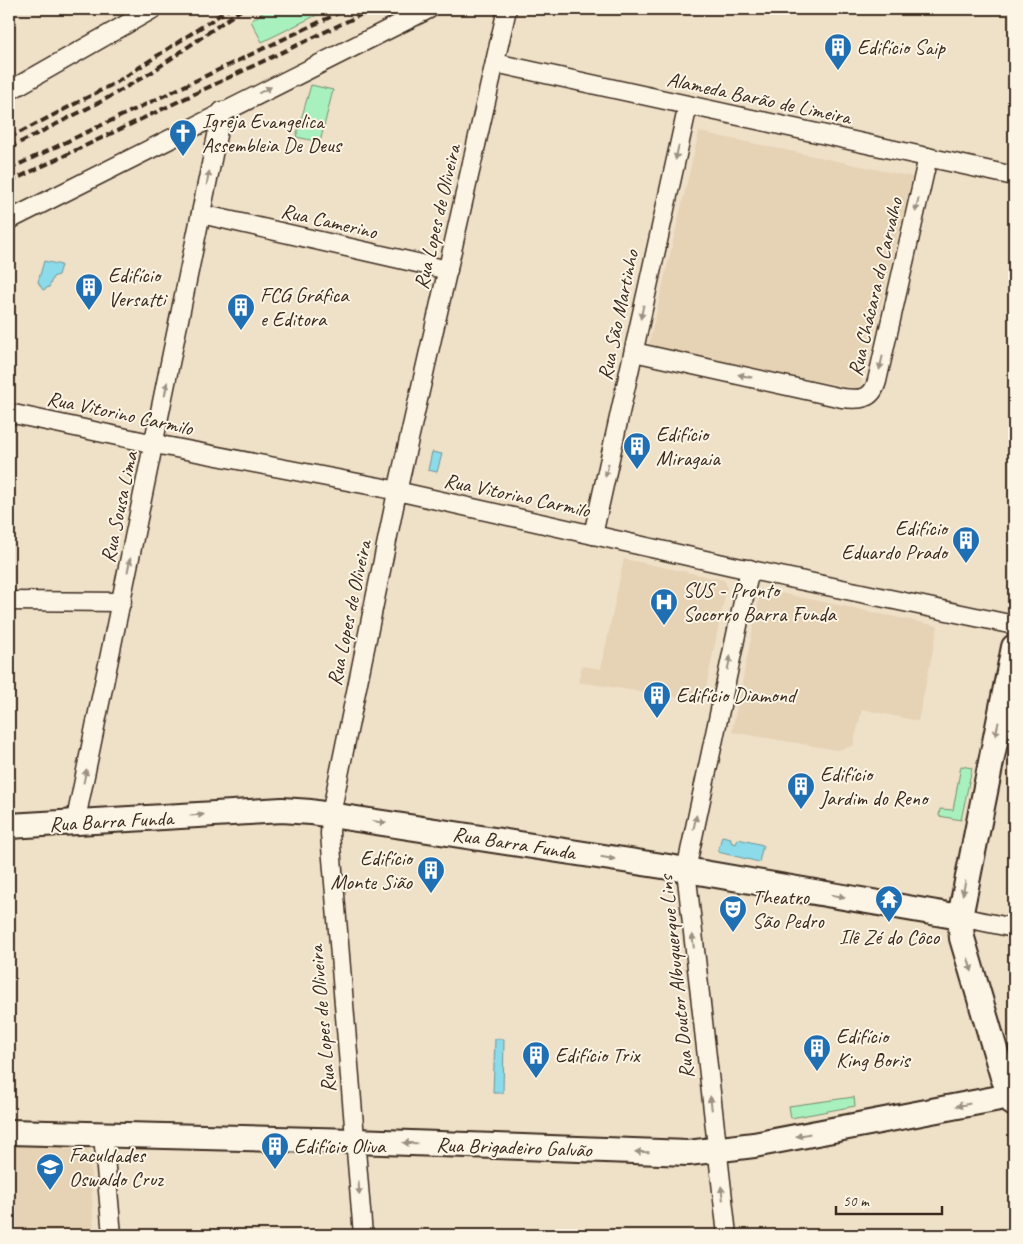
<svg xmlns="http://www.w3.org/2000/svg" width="1023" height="1244" font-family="Caveat,sans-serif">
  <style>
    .built { fill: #e6d2b4 }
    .green { fill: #a8f1bf; stroke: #728e6e }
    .water { fill: #8cdbea; stroke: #6c9498 }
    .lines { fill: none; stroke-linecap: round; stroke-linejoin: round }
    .street-casing { stroke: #3b2a1e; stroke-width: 21 }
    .secondary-casing { stroke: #3b2a1e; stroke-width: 28 }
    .street { stroke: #fcf5e5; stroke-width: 18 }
    .secondary { stroke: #fcf5e5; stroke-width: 24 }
    .rail { stroke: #3b2a1e; stroke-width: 4; stroke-dasharray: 8 4; stroke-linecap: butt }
    .oneway { fill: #9c9082 }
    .labels { text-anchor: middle; stroke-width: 4; stroke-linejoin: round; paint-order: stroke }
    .poi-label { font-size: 21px; fill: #3b2a1e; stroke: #fcf5e5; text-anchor: start }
    .street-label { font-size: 21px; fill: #3b2a1e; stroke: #fcf5e5 }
  </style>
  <rect width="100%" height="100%" fill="#efe0c8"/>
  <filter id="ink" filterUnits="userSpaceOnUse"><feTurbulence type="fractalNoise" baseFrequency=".02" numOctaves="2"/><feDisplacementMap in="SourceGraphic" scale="10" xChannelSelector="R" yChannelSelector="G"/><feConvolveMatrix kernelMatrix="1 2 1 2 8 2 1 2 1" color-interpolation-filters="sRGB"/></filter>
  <g filter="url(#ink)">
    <!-- built -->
    <g class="built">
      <path d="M699 132 912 177 860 389 648 348Z"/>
      <path d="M624 559 724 580 727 586 703 701 578 682 582 666 601 669Z"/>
      <path d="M761 589 938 626 918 721 862 709 853 746 837 750 732 732Z"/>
      <path d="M9 1145 89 1146 94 1235H9Z"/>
    </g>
    <!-- green -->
    <g class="green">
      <path d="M268 9H329L262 42 251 21Z"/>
      <path d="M311 85 333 90 320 142 296 137Z"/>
      <path d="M961 766 972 768 961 820 939 816 940 809 953 810Z"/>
      <path d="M854 1097 855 1106 791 1118 789 1106Z"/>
    </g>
    <!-- water -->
    <g class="water">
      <path d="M44 261 61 265 58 275 53 277 49 287 43 290 38 282Z"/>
      <path d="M432 452 442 454 437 472 428 470Z"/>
      <path d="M722 836 731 838V842L736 844 738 839 763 845 759 862 718 852Z"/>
      <path d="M495 1039H504L503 1093H493Z"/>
    </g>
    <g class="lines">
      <!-- street casing -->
      <g class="street-casing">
        <g id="street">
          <path d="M495 63 1014 176"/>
          <path d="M9 91 153 9"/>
          <path d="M201 214 448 270"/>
          <path d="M9 220 429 9"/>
          <path d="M634 352 842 398C860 400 872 400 877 381L928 157"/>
          <path d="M9 413 155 444 379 487 732 566 1014 625"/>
          <path d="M593 535 688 105"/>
          <path d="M9 601 122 602"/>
          <path d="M75 824 222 111"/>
          <path d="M960 917 1014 928"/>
          <path d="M103 1135 112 1235"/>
          <path d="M363 1235 330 834 331 814 397 492 507 9"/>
          <path d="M727 1235 686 870 750 569"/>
        </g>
      </g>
      <!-- secondary casing -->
      <g class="secondary-casing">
        <g id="secondary">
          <path d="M1014 647 960 917 962 938 1003 1077 1014 1104"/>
          <path d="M9 826 282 810 311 812 669 867 960 917"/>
          <path d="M9 1132 355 1141 688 1153 754 1145 1010 1096"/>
        </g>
      </g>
      <!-- street -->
      <use href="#street" class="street"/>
      <!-- secondary -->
      <use href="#secondary" class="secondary"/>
      <!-- rail -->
      <g class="rail">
        <path d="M9 138 117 82 229 9"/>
        <path d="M9 148 104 100 152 72 242 9"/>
        <path d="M9 169 347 9"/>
        <path d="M9 182 373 9"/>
      </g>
    </g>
    <!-- one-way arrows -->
    <defs><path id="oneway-solid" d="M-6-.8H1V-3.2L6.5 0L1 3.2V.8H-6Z" transform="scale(1.25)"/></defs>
    <g class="oneway">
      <use href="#oneway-solid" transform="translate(265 90) rotate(-26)"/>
      <use href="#oneway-solid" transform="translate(677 153) rotate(102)"/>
      <use href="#oneway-solid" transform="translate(208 178) rotate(-79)"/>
      <use href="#oneway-solid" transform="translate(917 205) rotate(103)"/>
      <use href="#oneway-solid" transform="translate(642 312) rotate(102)"/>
      <use href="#oneway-solid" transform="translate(881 363) rotate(103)"/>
      <use href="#oneway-solid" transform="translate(745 376) rotate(-168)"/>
      <use href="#oneway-solid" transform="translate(166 389) rotate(-79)"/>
      <use href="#oneway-solid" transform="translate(607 470) rotate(103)"/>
      <use href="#oneway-solid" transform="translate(129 565) rotate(-78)"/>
      <use href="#oneway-solid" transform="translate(729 663) rotate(-78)"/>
      <use href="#oneway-solid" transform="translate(997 729) rotate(102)"/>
      <use href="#oneway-solid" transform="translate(85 776) rotate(-78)"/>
      <use href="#oneway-solid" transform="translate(197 815) rotate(-4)"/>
      <use href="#oneway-solid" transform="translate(379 822) rotate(9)"/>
      <use href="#oneway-solid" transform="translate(695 822) rotate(-78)"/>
      <use href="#oneway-solid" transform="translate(608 858) rotate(9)"/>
      <use href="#oneway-solid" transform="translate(964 888) rotate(102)"/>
      <use href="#oneway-solid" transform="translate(838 896) rotate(10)"/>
      <use href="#oneway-solid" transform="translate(693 941) rotate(-97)"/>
      <use href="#oneway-solid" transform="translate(970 965) rotate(74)"/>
      <use href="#oneway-solid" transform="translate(711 1103) rotate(-97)"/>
      <use href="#oneway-solid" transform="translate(963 1105) rotate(169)"/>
      <use href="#oneway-solid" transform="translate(803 1135) rotate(169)"/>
      <use href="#oneway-solid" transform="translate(410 1143) rotate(-178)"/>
      <use href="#oneway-solid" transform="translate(642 1152) rotate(-178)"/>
      <use href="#oneway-solid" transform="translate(359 1188) rotate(85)"/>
      <use href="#oneway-solid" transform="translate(722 1193) rotate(-97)"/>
    </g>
  </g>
  <!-- icons -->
  <defs>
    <g id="building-pin" transform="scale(1.4375)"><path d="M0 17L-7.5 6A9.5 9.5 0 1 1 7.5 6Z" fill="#1f6fb2" stroke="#fcf5e5"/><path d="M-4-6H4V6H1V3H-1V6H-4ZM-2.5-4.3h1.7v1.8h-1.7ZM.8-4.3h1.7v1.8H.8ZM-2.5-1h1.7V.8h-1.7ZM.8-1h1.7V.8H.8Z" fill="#fff"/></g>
    <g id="church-pin" transform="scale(1.4375)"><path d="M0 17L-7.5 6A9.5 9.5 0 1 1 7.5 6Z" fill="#1f6fb2" stroke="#fcf5e5"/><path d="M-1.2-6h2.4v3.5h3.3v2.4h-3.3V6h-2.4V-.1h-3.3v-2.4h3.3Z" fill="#fff"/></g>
    <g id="hospital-pin" transform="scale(1.4375)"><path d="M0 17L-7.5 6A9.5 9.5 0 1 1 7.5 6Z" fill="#1f6fb2" stroke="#fcf5e5"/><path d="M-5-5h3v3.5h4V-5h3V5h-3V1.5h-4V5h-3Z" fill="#fff"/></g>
    <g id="temple-pin" transform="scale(1.4375)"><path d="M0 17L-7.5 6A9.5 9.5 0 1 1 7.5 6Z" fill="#1f6fb2" stroke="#fcf5e5"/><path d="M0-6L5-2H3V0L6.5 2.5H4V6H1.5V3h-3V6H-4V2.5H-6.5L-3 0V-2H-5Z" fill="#fff"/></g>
    <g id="theatre-pin" transform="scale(1.4375)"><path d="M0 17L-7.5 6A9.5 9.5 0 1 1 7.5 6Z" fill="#1f6fb2" stroke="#fcf5e5"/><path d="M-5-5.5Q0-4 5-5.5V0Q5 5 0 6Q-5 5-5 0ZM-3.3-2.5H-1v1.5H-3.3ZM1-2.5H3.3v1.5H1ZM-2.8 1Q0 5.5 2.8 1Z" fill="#fff"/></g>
    <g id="university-pin" transform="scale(1.4375)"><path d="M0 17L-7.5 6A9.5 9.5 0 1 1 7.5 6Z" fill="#1f6fb2" stroke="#fcf5e5"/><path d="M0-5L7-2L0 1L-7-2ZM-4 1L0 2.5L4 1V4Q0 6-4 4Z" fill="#fff"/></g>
  </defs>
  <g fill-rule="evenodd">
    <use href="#building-pin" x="838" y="47"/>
    <use href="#church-pin" x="183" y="133"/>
    <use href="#building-pin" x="89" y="287"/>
    <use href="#building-pin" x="241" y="307"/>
    <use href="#building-pin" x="637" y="446"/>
    <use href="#building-pin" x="966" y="540"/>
    <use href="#hospital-pin" x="664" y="602"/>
    <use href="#building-pin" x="657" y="695"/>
    <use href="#building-pin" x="801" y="786"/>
    <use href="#building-pin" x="431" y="870"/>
    <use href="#temple-pin" x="889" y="899"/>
    <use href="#theatre-pin" x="733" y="909"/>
    <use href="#building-pin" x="817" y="1048"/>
    <use href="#building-pin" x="536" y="1055"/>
    <use href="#building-pin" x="275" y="1146"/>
    <use href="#university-pin" x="50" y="1167"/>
  </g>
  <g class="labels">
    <!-- poi labels -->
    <g class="poi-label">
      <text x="857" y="54">Edifício Saip</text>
      <text x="202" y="128">Igreja Evangelica<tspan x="202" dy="24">Assembleia De Deus</tspan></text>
      <text x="108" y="282">Edifício<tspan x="108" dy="24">Versatti</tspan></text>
      <text x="260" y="302">FCG Gráfica<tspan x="260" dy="24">e Editora</tspan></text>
      <text x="656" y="441">Edifício<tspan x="656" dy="24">Miragaia</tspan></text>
      <text x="947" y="535" text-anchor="end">Edifício<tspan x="947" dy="24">Eduardo Prado</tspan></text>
      <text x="683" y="597">SUS - Pronto<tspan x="683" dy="24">Socorro Barra Funda</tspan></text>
      <text x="676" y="702">Edifício Diamond</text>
      <text x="820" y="781">Edifício<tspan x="820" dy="24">Jardim do Reno</tspan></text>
      <text x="412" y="865" text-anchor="end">Edifício<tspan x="412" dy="24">Monte Sião</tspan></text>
      <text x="752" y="904">Theatro<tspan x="752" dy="24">São Pedro</tspan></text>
      <text x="889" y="944" text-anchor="middle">Ilê Zé do Côco</text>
      <text x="836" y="1043">Edifício<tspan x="836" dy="24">King Boris</tspan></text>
      <text x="555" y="1062">Edifício Trix</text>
      <text x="294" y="1153">Edifício Oliva</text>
      <text x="69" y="1162">Faculdades<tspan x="69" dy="24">Oswaldo Cruz</tspan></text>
    </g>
    <!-- street labels -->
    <g class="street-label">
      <text transform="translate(759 98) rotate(12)" y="7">Alameda Barão de Limeira</text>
      <text transform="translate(437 217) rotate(-77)" y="7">Rua Lopes de Oliveira</text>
      <text transform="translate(329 221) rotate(13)" y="7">Rua Camerino</text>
      <text transform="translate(875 287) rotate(-77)" y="7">Rua Chácara do Carvalho</text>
      <text transform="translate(618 315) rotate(-78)" y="7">Rua São Martinho</text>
      <text transform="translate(120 413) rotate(12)" y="7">Rua Vitorino Carmilo</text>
      <text transform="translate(517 495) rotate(12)" y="7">Rua Vitorino Carmilo</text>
      <text transform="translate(119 507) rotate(-78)" y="7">Rua Sousa Lima</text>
      <text transform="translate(349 613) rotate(-78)" y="7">Rua Lopes de Oliveira</text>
      <text transform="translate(111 821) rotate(-3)" y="7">Rua Barra Funda</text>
      <text transform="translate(514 843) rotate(9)" y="7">Rua Barra Funda</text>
      <text transform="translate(676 977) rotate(-96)" y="7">Rua Doutor Albuquerque Lins</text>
      <text transform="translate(322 1019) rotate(-95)" y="7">Rua Lopes de Oliveira</text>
      <text transform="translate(514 1147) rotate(2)" y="7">Rua Brigadeiro Galvão</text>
    </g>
  </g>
  <!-- margin -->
  <rect width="1023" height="1244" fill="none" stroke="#fcf5e5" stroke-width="30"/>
  <rect x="15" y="15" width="993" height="1214" fill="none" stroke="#3b2a1e" stroke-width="2" filter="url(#ink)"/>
  <!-- scale -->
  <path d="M836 1206v8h106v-8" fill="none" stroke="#3b2a1e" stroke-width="2.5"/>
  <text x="843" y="1206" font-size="15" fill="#3b2a1e" stroke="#fcf5e5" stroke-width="4" paint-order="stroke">50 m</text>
</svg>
